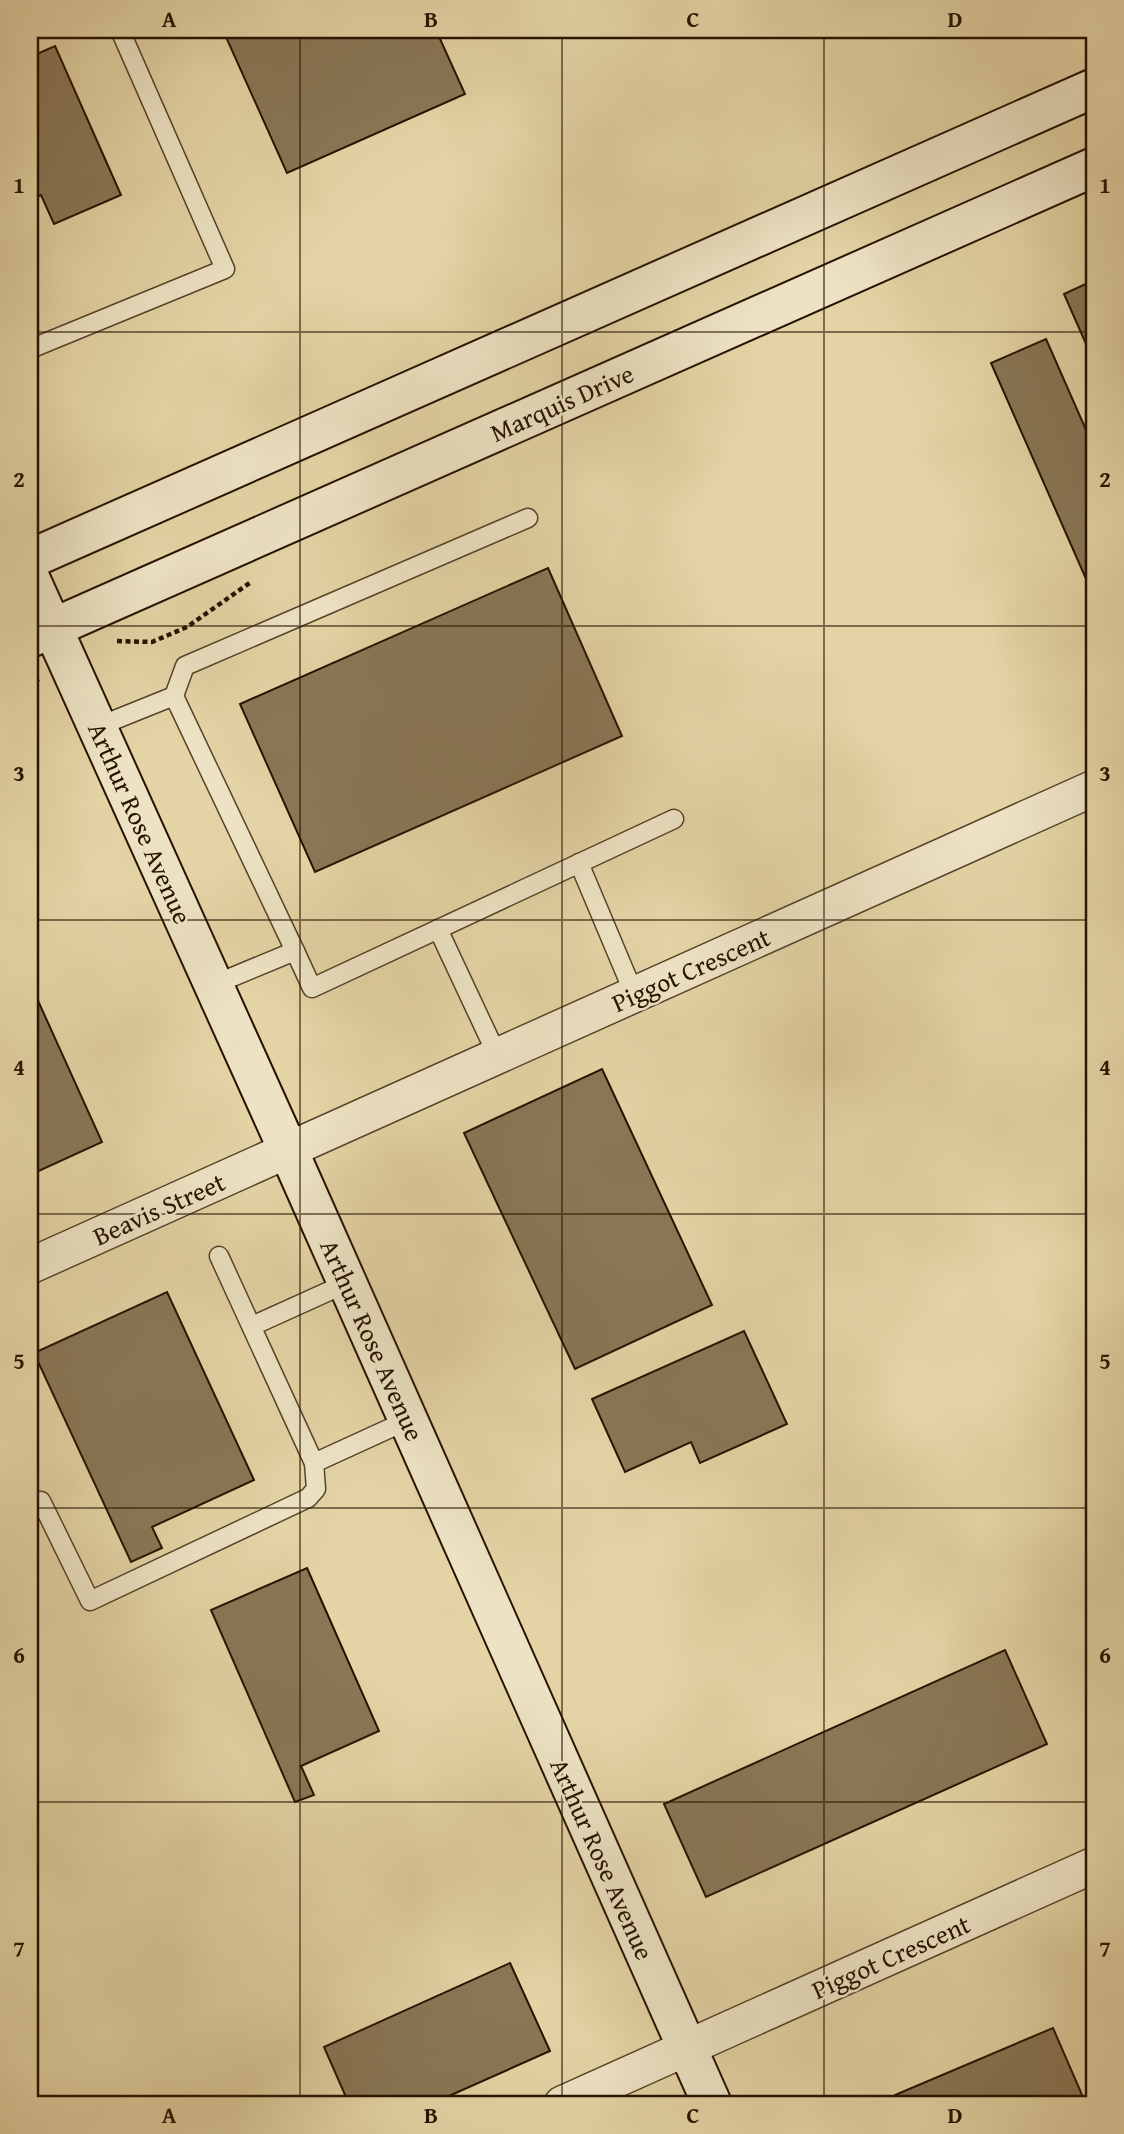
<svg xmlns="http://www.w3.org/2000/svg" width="1124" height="2134" font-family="'Gentium Book Plus',serif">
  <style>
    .building { fill: #897756; stroke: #271200; stroke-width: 2 }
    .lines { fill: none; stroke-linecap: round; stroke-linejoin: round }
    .lane-casing { stroke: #564229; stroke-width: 21 }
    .street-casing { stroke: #564229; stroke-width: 38 }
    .secondary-casing { stroke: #271200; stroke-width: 42 }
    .path { stroke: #271200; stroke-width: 4.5; stroke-dasharray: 5 3.5; stroke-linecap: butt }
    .lane { stroke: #ede3c4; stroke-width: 18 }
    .street { stroke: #ede3c4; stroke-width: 35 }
    .secondary { stroke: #ede3c4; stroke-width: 38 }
    .grid { fill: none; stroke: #271200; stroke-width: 2; stroke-opacity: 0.55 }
    .labels { text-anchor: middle; stroke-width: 5; stroke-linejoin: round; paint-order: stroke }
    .street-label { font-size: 26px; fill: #271200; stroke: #ede3c4 }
    .neatline { fill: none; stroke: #271200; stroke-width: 2.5 }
    .grid-label { font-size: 23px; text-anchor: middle; font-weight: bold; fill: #271200 }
  </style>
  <rect width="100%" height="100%" fill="#e4d4a5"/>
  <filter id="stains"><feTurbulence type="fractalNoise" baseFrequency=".00286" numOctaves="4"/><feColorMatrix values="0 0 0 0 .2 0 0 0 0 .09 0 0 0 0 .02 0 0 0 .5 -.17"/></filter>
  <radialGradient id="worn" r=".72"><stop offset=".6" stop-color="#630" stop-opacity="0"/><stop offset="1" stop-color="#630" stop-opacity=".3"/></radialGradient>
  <!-- building -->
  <g class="building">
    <path d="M242 30H436L465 94 287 173 226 37Z"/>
    <path d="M55 46 121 195 54 224 41 195 30 200V57Z"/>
    <path d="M1094 280V362L1064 294Z"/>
    <path d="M1046 339 1094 448V597L991 363Z"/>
    <path d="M548 568 622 736 315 872 240 704Z"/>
    <path d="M30 983 102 1142 30 1175Z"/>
    <path d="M602 1069 712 1305 575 1369 464 1133Z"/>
    <path d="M167 1292 254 1480 152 1527 162 1548 131 1562 34 1353Z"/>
    <path d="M744 1331 787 1424 700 1463 691 1442 625 1472 592 1399Z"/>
    <path d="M307 1568 379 1731 301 1766 314 1795 295 1802 211 1610Z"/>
    <path d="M1005 1650 1047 1744 706 1897 664 1804Z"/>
    <path d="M510 1963 550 2051 431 2104H349L324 2047Z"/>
    <path d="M1053 2028 1086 2104H892L895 2095Z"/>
  </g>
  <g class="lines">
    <!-- lane casing -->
    <g class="lane-casing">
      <g id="lane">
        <path d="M35 347 225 269 120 30"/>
        <path d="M174 696 295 951"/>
        <path d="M97 727 174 696 185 666 528 518"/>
        <path d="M579 863 635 996"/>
        <path d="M438 929 498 1057"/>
        <path d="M213 985 295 951 312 988 674 819"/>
        <path d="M219 1256 314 1463 408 1420"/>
        <path d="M252 1326 347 1283"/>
        <path d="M41 1501 90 1601 308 1498 316 1489 314 1463"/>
      </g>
    </g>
    <!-- street casing -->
    <g class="street-casing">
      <g id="street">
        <path d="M30 1266 1094 788"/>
        <path d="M562 2104 1094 1865"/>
      </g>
    </g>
    <!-- secondary casing -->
    <g class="secondary-casing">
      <g id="secondary">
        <path d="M30 559 1094 88"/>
        <path d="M30 578 289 1152 712 2104"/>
        <path d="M30 638 1094 167"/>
      </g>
    </g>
    <!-- path -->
    <g class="path">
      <path d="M117 641 152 642 187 627 251 582"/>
      <path d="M30 683 39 679"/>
    </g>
    <!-- lane -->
    <use href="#lane" class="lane"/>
    <!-- street -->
    <use href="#street" class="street"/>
    <!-- secondary -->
    <use href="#secondary" class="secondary"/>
  </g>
  <!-- grid -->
  <path class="grid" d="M300 30V2104M562 30V2104M824 30V2104M30 332H1094M30 626H1094M30 920H1094M30 1214H1094M30 1508H1094M30 1802H1094"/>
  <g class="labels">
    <!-- street labels -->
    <g class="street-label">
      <text transform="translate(562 403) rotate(-24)" y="9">Marquis Drive</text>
      <text transform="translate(140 823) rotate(66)" y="9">Arthur Rose Avenue</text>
      <text transform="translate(691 970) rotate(-24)" y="9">Piggot Crescent</text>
      <text transform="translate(159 1209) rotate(-24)" y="9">Beavis Street</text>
      <text transform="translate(372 1340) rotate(66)" y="9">Arthur Rose Avenue</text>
      <text transform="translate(602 1859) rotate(66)" y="9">Arthur Rose Avenue</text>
      <text transform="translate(891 1957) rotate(-24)" y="9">Piggot Crescent</text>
    </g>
  </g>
  <!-- margin -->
  <rect width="1124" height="2134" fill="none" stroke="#e4d4a5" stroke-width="77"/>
  <rect x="38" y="38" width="1048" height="2058" class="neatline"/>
  <g class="grid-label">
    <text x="169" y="27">A</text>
    <text x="431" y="27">B</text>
    <text x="693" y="27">C</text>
    <text x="955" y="27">D</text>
    <text x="19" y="193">1</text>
    <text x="1105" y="193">1</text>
    <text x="19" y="487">2</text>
    <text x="1105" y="487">2</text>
    <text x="19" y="781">3</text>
    <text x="1105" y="781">3</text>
    <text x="19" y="1075">4</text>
    <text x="1105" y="1075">4</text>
    <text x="19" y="1369">5</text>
    <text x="1105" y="1369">5</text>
    <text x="19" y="1663">6</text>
    <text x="1105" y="1663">6</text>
    <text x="19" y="1957">7</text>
    <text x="1105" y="1957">7</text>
    <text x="169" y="2123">A</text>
    <text x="431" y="2123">B</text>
    <text x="693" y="2123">C</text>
    <text x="955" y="2123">D</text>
  </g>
  <rect width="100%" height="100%" filter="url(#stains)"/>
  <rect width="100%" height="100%" fill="url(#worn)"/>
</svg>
